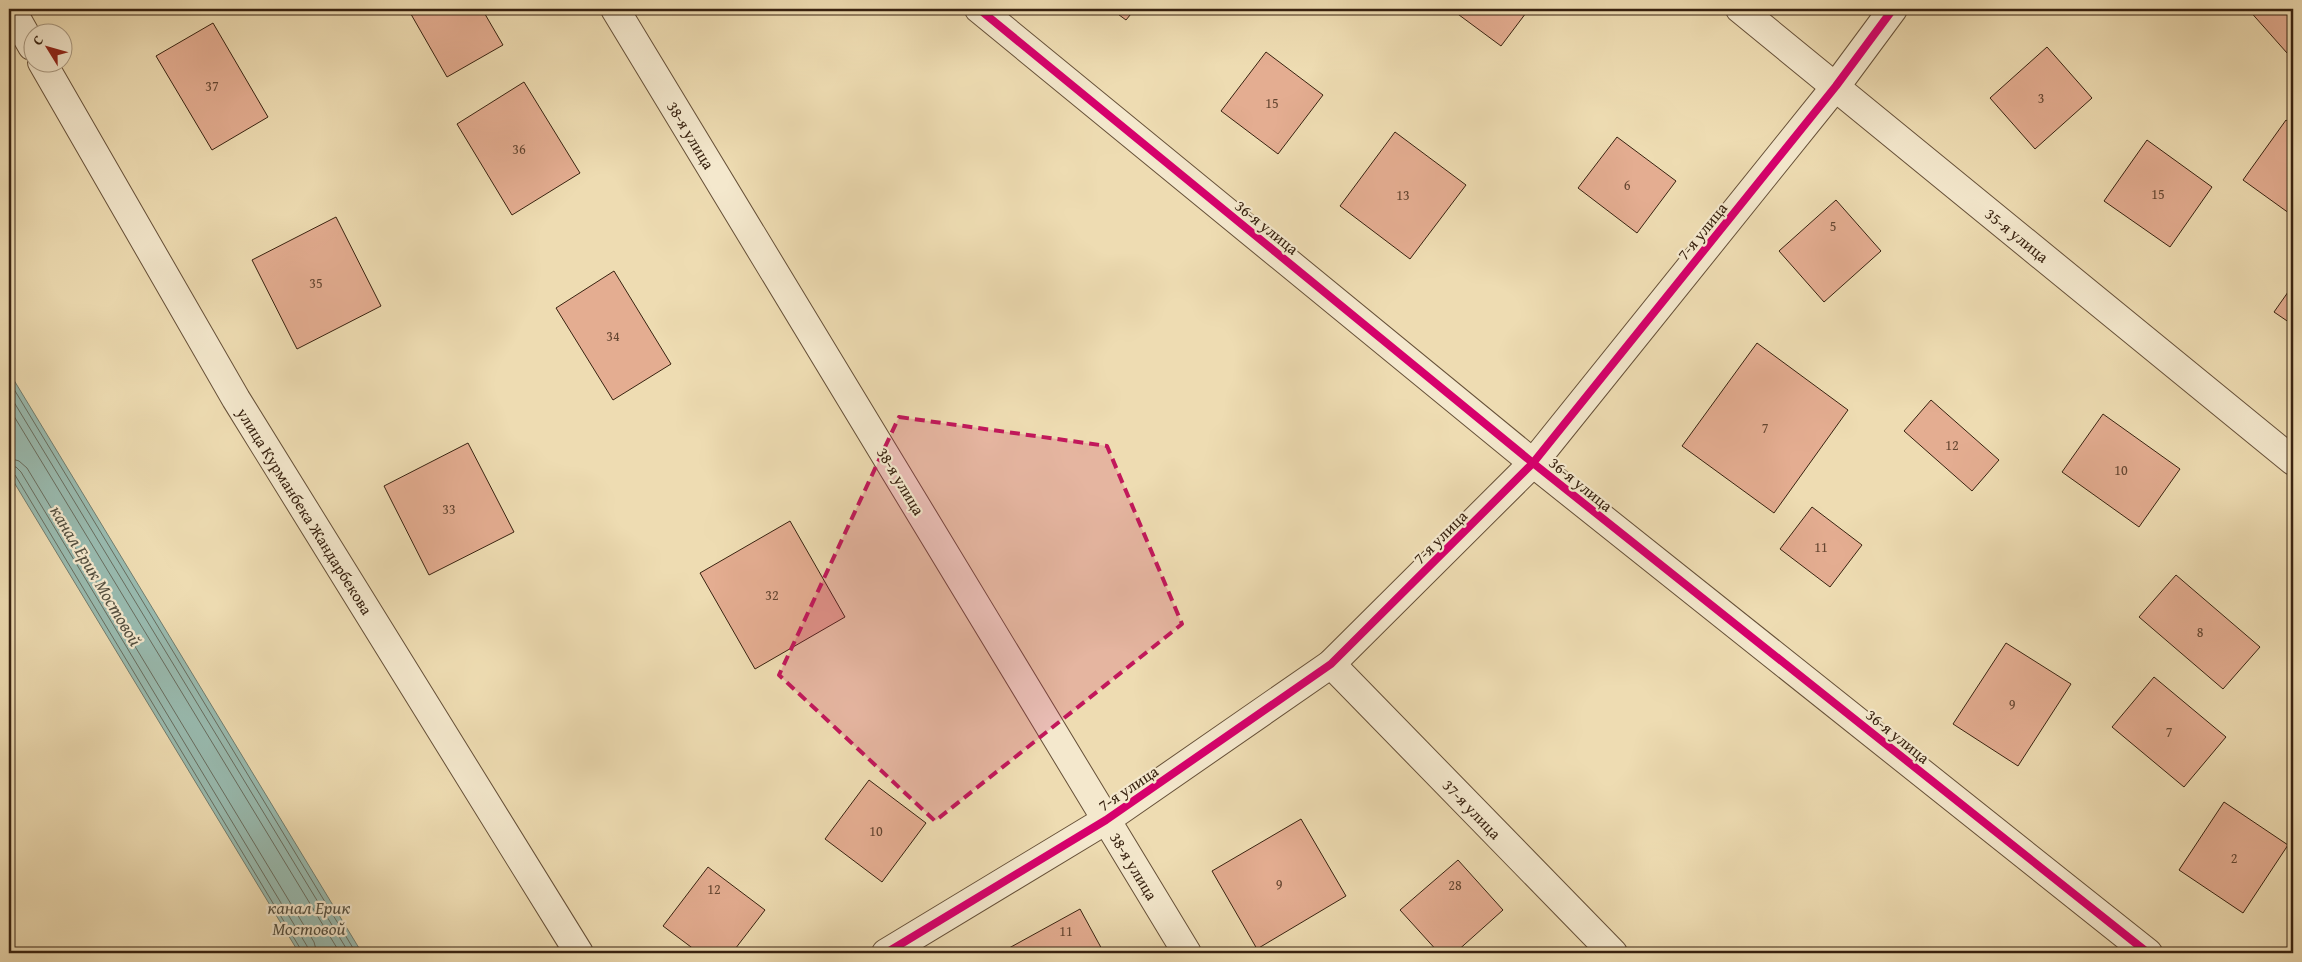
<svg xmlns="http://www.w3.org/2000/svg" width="2302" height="962" font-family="'Gentium Book Plus',serif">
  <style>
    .water { fill: #99bbb0; stroke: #727e70 }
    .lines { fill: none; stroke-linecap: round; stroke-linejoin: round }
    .shore { stroke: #686e60; stroke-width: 1 }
    .building { fill: #e4ad91; stroke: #382210 }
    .street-casing { stroke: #665038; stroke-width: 30 }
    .street { stroke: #f4e8cd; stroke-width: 28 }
    .cycleway-casing { stroke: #f4e8cd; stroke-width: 11 }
    .cycleway { stroke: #d6006c; stroke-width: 8 }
    .marked { fill: #c2185b; fill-opacity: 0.2; stroke: #c2185b; stroke-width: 4; stroke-dasharray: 10 6; stroke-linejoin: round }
    .labels { text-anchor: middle; stroke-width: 4.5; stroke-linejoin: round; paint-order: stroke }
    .number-label { font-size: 14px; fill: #634530 }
    .street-label { font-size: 16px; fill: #382210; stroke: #f4e8cd }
    .water-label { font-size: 18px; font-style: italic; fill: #555040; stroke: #f4e8cd }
  </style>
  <rect width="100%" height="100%" fill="#eedcb2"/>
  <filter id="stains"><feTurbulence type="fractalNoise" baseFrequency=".004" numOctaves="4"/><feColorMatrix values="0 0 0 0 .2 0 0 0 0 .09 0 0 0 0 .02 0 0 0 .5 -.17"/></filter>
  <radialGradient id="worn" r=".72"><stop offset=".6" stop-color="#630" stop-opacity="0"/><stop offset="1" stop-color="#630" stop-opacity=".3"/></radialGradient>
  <!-- water -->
  <path class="water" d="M9 372 362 953H299L9 474Z"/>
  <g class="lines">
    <!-- shore -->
    <g class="shore">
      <path d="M9 381 356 953"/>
      <path d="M9 394 349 953"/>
      <path d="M9 408 340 953"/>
      <path d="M9 458 19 461 27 468 314 942 317 953"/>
      <path d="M9 466 16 467 21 472 307 946 309 953"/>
      <path d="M9 472 15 475 303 953"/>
    </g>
  </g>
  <!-- building -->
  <g class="building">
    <path d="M408 9H482L503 45 447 77Z"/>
    <path d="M1111 9H1135L1126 20Z"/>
    <path d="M1451 9H1529L1501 46Z"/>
    <path d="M2248 9H2293V47L2287 53Z"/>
    <path d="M213 23 268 117 212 150 156 56Z"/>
    <path d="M2047 47 2092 98 2035 149 1990 98Z"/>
    <path d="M1266 52 1323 95 1278 154 1221 111Z"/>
    <path d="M524 82 580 173 512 215 457 124Z"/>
    <path d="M2286 120 2293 125V216L2243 180Z"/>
    <path d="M1395 132 1466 185 1410 259 1340 206Z"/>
    <path d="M1617 137 1676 181 1637 233 1578 188Z"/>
    <path d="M2147 140 2212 187 2170 247 2104 201Z"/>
    <path d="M1836 200 1881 251 1824 302 1779 251Z"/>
    <path d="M336 217 381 306 297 349 252 260Z"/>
    <path d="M614 271 671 364 613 400 556 308Z"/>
    <path d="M2293 285V325L2274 312Z"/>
    <path d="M1757 343 1848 410 1774 513 1682 446Z"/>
    <path d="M1931 400 1999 460 1972 491 1904 431Z"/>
    <path d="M2103 414 2180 469 2139 527 2062 472Z"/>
    <path d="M468 443 514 532 429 575 384 486Z"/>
    <path d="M1812 507 1862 545 1830 587 1780 549Z"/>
    <path d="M790 521 845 617 755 669 700 573Z"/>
    <path d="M2176 575 2260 647 2223 689 2139 617Z"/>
    <path d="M2006 643 2071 684 2018 766 1953 724Z"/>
    <path d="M2154 677 2226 737 2184 787 2112 727Z"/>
    <path d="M869 780 926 823 882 882 825 839Z"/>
    <path d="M2224 802 2288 845 2243 913 2179 870Z"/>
    <path d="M1301 819 1346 896 1257 949 1212 871Z"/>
    <path d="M1458 860 1503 910 1455 953H1439L1400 910Z"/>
    <path d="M708 867 765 910 732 953H699L663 926Z"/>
    <path d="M1080 909 1104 953H1000Z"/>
  </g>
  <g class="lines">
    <!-- street casing -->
    <g class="street-casing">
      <g id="street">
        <path d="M11 9 32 46"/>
        <path d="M615 9 1187 953"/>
        <path d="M979 9 1533 463 2148 953"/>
        <path d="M1740 9 2293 461"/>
        <path d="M42 62 236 399 579 953"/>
        <path d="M1331 664 1613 953"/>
        <path d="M886 953 1106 820 1331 664 1533 463 1836 86 1893 9"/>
      </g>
    </g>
    <!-- street -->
    <use href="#street" class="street"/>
    <!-- cycleway casing -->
    <g class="cycleway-casing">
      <g id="cycleway">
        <path d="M979 9 1533 463 2148 953"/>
        <path d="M886 953 1106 820 1331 664 1533 463 1836 86 1893 9"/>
      </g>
    </g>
    <!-- cycleway -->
    <use href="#cycleway" class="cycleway"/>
  </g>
  <!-- marked area -->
  <path class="marked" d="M899 417 1107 446 1182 624 935 821 779 675Z"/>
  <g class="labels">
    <!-- number labels -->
    <g class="number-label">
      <text x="212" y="91">37</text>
      <text x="2041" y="103">3</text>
      <text x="1272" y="108">15</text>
      <text x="519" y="154">36</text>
      <text x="1627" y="190">6</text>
      <text x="2158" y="199">15</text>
      <text x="1403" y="200">13</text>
      <text x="1833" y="231">5</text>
      <text x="316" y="288">35</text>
      <text x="613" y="341">34</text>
      <text x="1765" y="433">7</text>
      <text x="1952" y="450">12</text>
      <text x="2121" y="475">10</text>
      <text x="449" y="514">33</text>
      <text x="1821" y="552">11</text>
      <text x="772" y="600">32</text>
      <text x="2200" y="637">8</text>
      <text x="2012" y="709">9</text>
      <text x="2169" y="737">7</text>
      <text x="876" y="836">10</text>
      <text x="2234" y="863">2</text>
      <text x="1279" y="889">9</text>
      <text x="1455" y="890">28</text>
      <text x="714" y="894">12</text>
      <text x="1066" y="936">11</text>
    </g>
    <!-- street labels -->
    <g class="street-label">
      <text transform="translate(691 135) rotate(59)" y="6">38-я улица</text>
      <text transform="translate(1267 227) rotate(39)" y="6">36-я улица</text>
      <text transform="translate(1702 231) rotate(-51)" y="6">7-я улица</text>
      <text transform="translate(2017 235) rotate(39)" y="6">35-я улица</text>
      <text transform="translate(901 481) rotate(59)" y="6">38-я улица</text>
      <text transform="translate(1581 484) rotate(39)" y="6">36-я улица</text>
      <text transform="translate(305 511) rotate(58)" y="6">улица Курманбека Жандарбекова</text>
      <text transform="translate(1440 537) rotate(-45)" y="6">7-я улица</text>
      <text transform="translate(1898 736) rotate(39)" y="6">36-я улица</text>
      <text transform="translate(1128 788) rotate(-34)" y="6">7-я улица</text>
      <text transform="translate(1472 809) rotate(46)" y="6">37-я улица</text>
      <text transform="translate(1134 866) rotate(59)" y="6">38-я улица</text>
    </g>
    <!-- water labels -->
    <g class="water-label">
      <text transform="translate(96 576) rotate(59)" y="6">канал Ерик Мостовой</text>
      <text x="309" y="914">канал Ерик<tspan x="309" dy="21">Мостовой</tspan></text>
    </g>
  </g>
  <!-- margin -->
  <rect width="2302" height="962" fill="none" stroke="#eedcb2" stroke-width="30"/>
  <rect x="10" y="10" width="2282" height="942" fill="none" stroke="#382210" stroke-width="2.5"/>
  <rect x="15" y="15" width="2272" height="932" fill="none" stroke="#382210"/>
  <!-- north arrow -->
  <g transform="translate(48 48) rotate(307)"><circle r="24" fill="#f4e8cd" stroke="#a99981"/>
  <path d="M0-4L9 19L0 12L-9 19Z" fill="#8f2418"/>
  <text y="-8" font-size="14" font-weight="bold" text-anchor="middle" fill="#382210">С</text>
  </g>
  <rect width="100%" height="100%" filter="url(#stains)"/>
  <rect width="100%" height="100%" fill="url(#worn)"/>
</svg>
